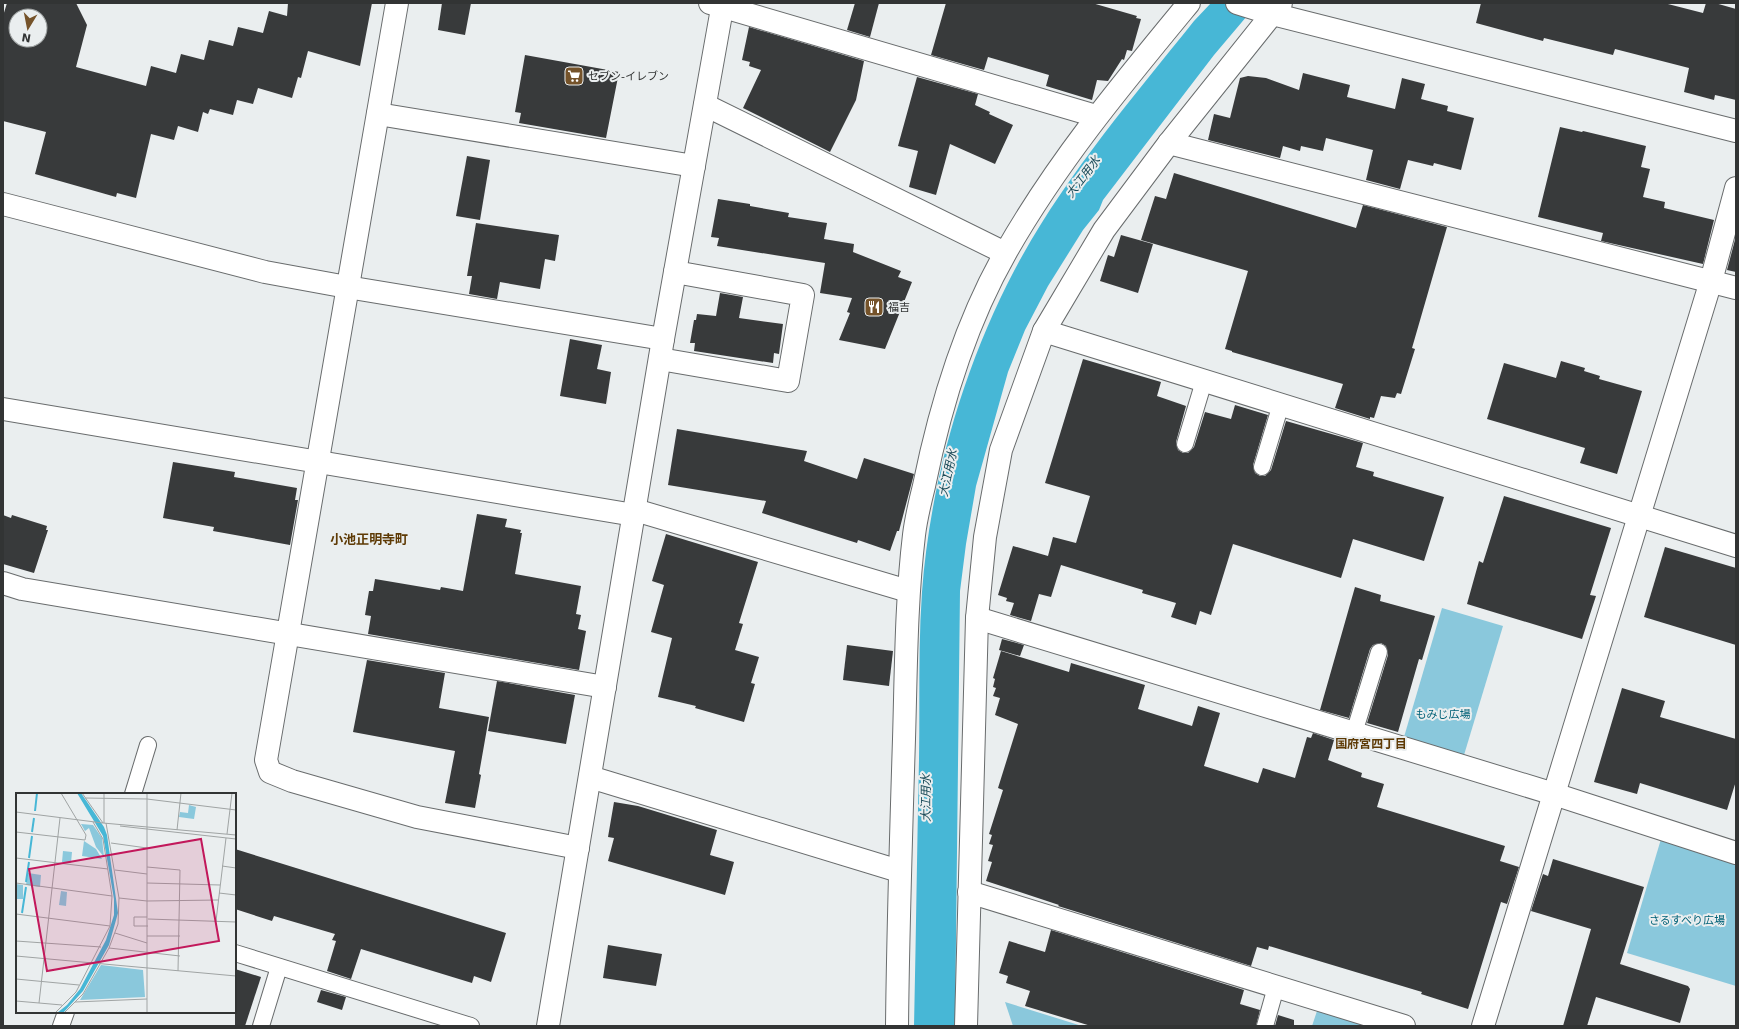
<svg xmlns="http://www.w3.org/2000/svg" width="1739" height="1029" font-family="'DejaVu Sans','Noto Sans JP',sans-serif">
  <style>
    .green { fill: #8ac8dc }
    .water { fill: #47b7d6 }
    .building { fill: #383a3b; fill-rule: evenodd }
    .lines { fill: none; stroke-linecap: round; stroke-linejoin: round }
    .lane-casing { stroke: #696c6d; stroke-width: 18 }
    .street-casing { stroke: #696c6d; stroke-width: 24 }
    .secondary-casing { stroke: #696c6d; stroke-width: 24 }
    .lane { stroke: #fff; stroke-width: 16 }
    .street { stroke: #fff; stroke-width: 22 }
    .secondary { stroke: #fff; stroke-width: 22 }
    .labels { text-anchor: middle; stroke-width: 4; stroke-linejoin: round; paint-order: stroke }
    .poi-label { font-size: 11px; fill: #323434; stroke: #eaeeef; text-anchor: start }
    .park-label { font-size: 11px; fill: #006177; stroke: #eaeeef }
    .water-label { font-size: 12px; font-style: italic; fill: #1a4a58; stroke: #eaeeef }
    .neighbourhood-label { font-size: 12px; font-weight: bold; fill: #5e3a05; stroke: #eaeeef }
    .quarter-label { font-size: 13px; font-weight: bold; fill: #5e3a05; stroke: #eaeeef }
    .inset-river { fill: none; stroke: #47b7d6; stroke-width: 2 }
    .inset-road { fill: none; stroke: #a0a4a4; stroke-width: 1 }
    .view { fill: #c2185b; fill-opacity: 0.15; stroke: #c2185b; stroke-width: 2 }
    .inset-edge { fill: none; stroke: #323434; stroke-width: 2 }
  </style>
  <rect width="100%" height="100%" fill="#eaeeef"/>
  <!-- green -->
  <g class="green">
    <path d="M1442 608 1503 626 1464 755 1404 737Z"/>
    <path d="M1661 839 1736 864V986L1627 953Z"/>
    <path d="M1005 1002 1082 1026H1013Z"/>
    <path d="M1317 1011 1366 1026H1312Z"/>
  </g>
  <!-- water -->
  <path class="water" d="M1211 3H1258L1214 55 1103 200 1099 210 1083 230 1048 286 1025 330 1008 372 976 486 966 544 960 591 955 1026H914C916 937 917 849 919 760 920 705 918 648 922 592 930 483 963 368 1014 271 1062 180 1130 101 1194 21Z"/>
  <!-- building -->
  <g class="building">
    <path d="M7 3H76L87 25 76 67 146 86 151 66 176 73 181 54 204 60 209 40 233 46 238 27 263 33 269 11 287 16 288 3H372L360 66 308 51 301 78 298 77 292 98 258 88 253 104 237 100 233 115 210 109 208 114 203 112 198 132 178 126 174 140 151 134 136 198 117 193 116 197 35 174 46 132 3 121V16ZM16 16H40V40H16Z"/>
    <path d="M442 3H471L465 35 438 30Z"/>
    <path d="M855 3H879L870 37 847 30Z"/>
    <path d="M946 3H1092L1137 16 1136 18 1141 19 1132 51 1127 50 1124 60 1122 59 1108 81 1097 80 1092 100 1046 86 1049 75 988 57 984 70 931 55Z"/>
    <path d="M1481 3H1664L1703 13 1706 3H1715L1736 9V100L1715 95 1714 100 1684 92 1689 68 1615 49 1613 55 1544 38 1543 41 1476 23Z"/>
    <path d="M749 27 864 61 856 100 830 152 743 108 761 70 749 66 750 62 742 60Z"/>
    <path d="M525 55 619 72 606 138 519 123 521 113 515 112Z"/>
    <path d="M1303 73 1350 85 1347 97 1395 109 1402 78 1425 84 1421 99 1448 106 1447 111 1474 118 1461 170 1434 163 1433 166 1408 160 1400 189 1366 180 1373 150 1326 138 1323 151 1301 146 1300 151 1283 146 1280 158 1208 140 1214 114 1230 118 1240 78 1248 76 1266 78 1299 90Z"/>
    <path d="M917 77 978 94 975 105 990 112 989 114 1013 125 995 164 950 144 936 195 909 187 918 151 898 146Z"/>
    <path d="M1560 127 1582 132 1583 131 1646 146 1641 167 1650 169 1643 197 1665 202 1664 208 1714 220 1703 264 1601 241 1603 233 1538 217Z"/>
    <path d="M467 156 490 160 480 220 456 216Z"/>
    <path d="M1174 173 1356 228 1363 205 1447 227 1412 348 1415 349 1401 394 1397 393 1395 398 1381 396 1374 418 1370 417V419L1335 408 1343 384 1232 352V351L1225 349 1248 271 1141 240 1155 196 1166 199Z"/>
    <path d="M718 199 750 204V206L789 213 788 217 827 223 824 239 854 244 853 252 901 271 898 277 912 282 885 349 839 340 850 313 847 312 852 298 820 293 825 263 717 246 719 238 711 237Z"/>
    <path d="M476 223 559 235 555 261 545 259 540 289 500 282 497 299 469 294 472 276H467Z"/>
    <path d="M1121 235 1153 244 1138 293 1100 281 1108 255 1114 257Z"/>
    <path d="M1736 236V272L1727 270Z"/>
    <path d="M720 293 743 297 739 318 783 324 779 354 774 353 773 363 694 351 695 343H690L694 320H696L697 314 716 316Z"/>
    <path d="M570 339 602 345 597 369 611 372 606 404 560 396Z"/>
    <path d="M1083 359 1161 382 1157 396 1186 406 1176 442 1178 450 1183 453H1188L1194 447 1205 412 1231 419 1235 405 1268 415 1253 465 1255 473 1260 476H1265L1271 470 1286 421 1363 443 1356 467 1374 472 1373 476 1444 497 1424 561 1353 539 1341 578 1233 544 1211 615 1200 611 1196 625 1171 617 1176 603 1142 593 1143 590 1061 565 1051 597 1039 594 1031 621 1010 615 1014 603 1006 601 1007 598 998 595 1013 546 1048 556 1053 537 1076 543 1090 496 1045 483Z"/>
    <path d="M1561 361 1585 368 1584 371 1600 376 1599 379 1642 391 1617 474 1580 463 1585 448 1487 419 1504 363 1556 378Z"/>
    <path d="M677 429 807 451 804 461 857 479 864 458 914 474 899 531H897L890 551 858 540 857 543 762 513 766 501 668 485Z"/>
    <path d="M173 462 235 472 234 477 297 488 295 500H298L290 545 213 531 214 527 163 518Z"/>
    <path d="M1504 496 1611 528 1590 595 1596 596 1582 639 1467 604 1479 561 1483 563Z"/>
    <path d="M477 514 507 519 505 527 521 530 520 533H522L515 574 581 586 576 614 581 615 578 629 586 631 579 670 368 634 371 616 365 615 369 591H373L375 579 440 590 441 587 463 591Z"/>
    <path d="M3 515 11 518 12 515 47 526 46 530H48L34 573 3 564Z"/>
    <path d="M666 534 758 562 739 623 743 624 735 650 759 657 751 683 755 684 744 722 695 708 696 706 658 697 672 638 651 632 664 585 652 581Z"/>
    <path d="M1665 547 1736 568V645L1644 617Z"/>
    <path d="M1355 587 1381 595 1380 601 1435 616 1422 660 1419 659 1398 732 1367 723 1388 655 1386 646 1381 643 1373 645 1370 649 1349 718 1320 710Z"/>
    <path d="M1002 639 1024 645 1020 656 999 650Z"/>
    <path d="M847 645 893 651 889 686 843 680Z"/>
    <path d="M1001 651 1069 672 1071 663 1145 685 1138 709 1192 726 1198 706 1220 713 1204 766 1258 783 1263 768 1295 778 1307 737 1311 738 1313 733 1334 740 1328 760 1362 773 1361 777 1384 784 1377 807 1505 846 1500 861 1519 867 1507 904 1501 902 1468 1009 1421 994 1422 992 1269 946 1268 950 1257 947 1251 966 1058 906 1059 905 986 881 992 862 988 861 993 845 989 844 992 835 989 834 1003 790 998 788 1018 724 995 715 1000 698 993 696 996 688 993 687 995 679 993 678Z"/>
    <path d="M367 660 445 673 439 708 489 717 479 774 481 775 475 808 445 803 455 751 353 732Z"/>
    <path d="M497 681 575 695 566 744 488 731Z"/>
    <path d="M1622 688 1665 701 1660 717 1736 739V781L1727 810 1640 783 1637 794 1594 782Z"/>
    <path d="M614 802 638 806 717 830 710 855 734 862 725 895 608 861 614 838 608 837Z"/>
    <path d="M235 849 506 933 491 982 474 976 472 983 361 949 351 979 327 971 336 941 332 940 335 934 274 916 272 921 235 909Z"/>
    <path d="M1553 859 1644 887 1620 964 1688 986 1690 989 1680 1023 1596 997 1587 1026H1563L1591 929 1531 911 1543 874 1548 876Z"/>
    <path d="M1051 930 1244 990 1240 1004 1260 1010 1256 1026H1091L1025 1006 1030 991 1006 983 1008 976 999 973 1009 941 1045 952Z"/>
    <path d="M608 945 662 954 656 986 603 978Z"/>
    <path d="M235 969 261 977 245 1026H235Z"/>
    <path d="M321 990 346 997 342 1010 317 1002Z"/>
    <path d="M1278 1015 1294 1020V1026H1275Z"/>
  </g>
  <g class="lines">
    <!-- lane casing -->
    <g class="lane-casing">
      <g id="lane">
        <path d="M1185 444 1204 381"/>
        <path d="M1262 467 1281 404"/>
        <path d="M1354 733 1379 652"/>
        <path d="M133 794 148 745"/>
        <path d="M235 953 471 1026"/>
        <path d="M61 1026 66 1012"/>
        <path d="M261 1026 279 967"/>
        <path d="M1265 1026 1276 987"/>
      </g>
    </g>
    <!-- street casing -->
    <g class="street-casing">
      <g id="street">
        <path d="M397 3 266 760 270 772 292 781 417 817 578 848"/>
        <path d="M710 3 1096 116"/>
        <path d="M705 105 1005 253"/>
        <path d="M378 114 694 166"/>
        <path d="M1169 143 1736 288"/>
        <path d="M3 204 265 272 347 287 663 339"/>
        <path d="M1044 331 1736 546"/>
        <path d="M660 359 788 381 803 295 675 272"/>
        <path d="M3 409 634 515"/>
        <path d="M635 510 908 591"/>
        <path d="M3 583 22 589 605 687"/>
        <path d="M977 618 1554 794 1736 853"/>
        <path d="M590 777 899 871"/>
        <path d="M969 892 1404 1026"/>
        <path d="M897 1026C898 930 901 834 904 739 906 671 906 602 914 535 916 518 920 502 924 486 940 407 966 322 1006 252 1057 162 1123 83 1189 3"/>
        <path d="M966 1026 977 618 985 537 1001 450 1044 331 1104 230 1169 143 1281 3"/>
        <path d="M1483 1026 1711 281 1736 188"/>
      </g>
    </g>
    <!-- secondary casing -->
    <g class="secondary-casing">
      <g id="secondary">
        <path d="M1237 3 1272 14 1736 131"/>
        <path d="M548 1026 663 339 723 3"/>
      </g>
    </g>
    <!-- lane -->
    <use href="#lane" class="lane"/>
    <!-- street -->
    <use href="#street" class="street"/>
    <!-- secondary -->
    <use href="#secondary" class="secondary"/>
  </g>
  <!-- icons -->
  <defs>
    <g id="supermarket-square" transform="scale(1)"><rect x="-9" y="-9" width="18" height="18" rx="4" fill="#75532a" stroke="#eaeeef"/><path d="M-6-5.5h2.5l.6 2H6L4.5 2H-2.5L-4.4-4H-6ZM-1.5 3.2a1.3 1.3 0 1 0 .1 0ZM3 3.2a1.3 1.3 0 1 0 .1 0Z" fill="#fff"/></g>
    <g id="restaurant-square" transform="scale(1)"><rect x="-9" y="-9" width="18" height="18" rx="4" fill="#75532a" stroke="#eaeeef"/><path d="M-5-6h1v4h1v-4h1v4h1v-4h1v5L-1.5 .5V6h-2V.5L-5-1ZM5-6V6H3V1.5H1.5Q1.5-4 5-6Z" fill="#fff"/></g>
  </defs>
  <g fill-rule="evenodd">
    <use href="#supermarket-square" x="574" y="76"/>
    <use href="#restaurant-square" x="874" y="307"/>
  </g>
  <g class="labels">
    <!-- poi labels -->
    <g class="poi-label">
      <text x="588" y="80">セブン-イレブン</text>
      <text x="888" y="311">福吉</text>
    </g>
    <!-- park labels -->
    <g class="park-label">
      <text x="1443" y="718">もみじ広場</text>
      <text x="1687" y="924">さるすべり広場</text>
    </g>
    <!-- water labels -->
    <g class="water-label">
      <text transform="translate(1083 177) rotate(-53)" y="4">大江用水</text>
      <text transform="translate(948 473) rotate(-78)" y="4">大江用水</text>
      <text transform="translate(926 798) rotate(-90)" y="4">大江用水</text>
    </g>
    <!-- neighbourhood labels -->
    <g class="neighbourhood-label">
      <text x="1371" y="748">国府宮四丁目</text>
    </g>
    <!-- quarter labels -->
    <g class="quarter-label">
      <text x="369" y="544">小池正明寺町</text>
    </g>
  </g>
  <!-- overview -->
  <g transform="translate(16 793)">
    <rect width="220" height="220" fill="#eaeeef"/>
    <path d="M173 12 180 14 178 26 163 24 164 19 172 20ZM65 31 77 32 86 45 88 64 80 54 73 35 69 38ZM68 48 80 56 86 66 66 63ZM47 58 56 59 55 70 46 69ZM12 80 25 82 24 94 10 92ZM0 91 7 92V106H1ZM45 98 51 99 50 113 43 112ZM85 172 127 177 129 204 64 207Z" fill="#8ac8dc"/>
    <path d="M61 0H65L88 34 91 42 102 120 93 152 67 198 47 220H41L51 212 64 196 90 147 98 122V106L87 43Z" fill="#47b7d6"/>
    <path class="inset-river" d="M19 18 21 0M16 39 18 25M13 65 16 43M10 89 13 69M6 120 10 94"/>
    <path class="inset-road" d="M66 0 87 30M69 5 131 6 220 17M0 19 87 30M87 30 220 42M88 30V0M104 33 220 46M161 37 165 0M0 39 69 47 70 42 45 0M211 41 216 0M95 50 131 55M0 65 92 76M206 73 220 75M131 74 164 77 162 178M99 77 131 81M0 90 96 103M131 90 204 92M203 100 220 102M103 105 131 108M131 108 202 107M0 121 94 133M131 124H118V133H132M132 126 220 129M200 128 210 45M99 140 131 150M131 143H164M0 148 85 154M93 155 164 163M0 163 220 183M0 186 63 192M0 208 46 212M59 209 131 206M23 210 44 25M39 220 60 199 94 133 96 103 87 46 77 29M48 220 67 201 93 155 102 131 103 105 90 30M131 220V0"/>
    <path class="view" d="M185 46 203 148 31 178 13 76Z"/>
    <rect width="220" height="220" class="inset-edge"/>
  </g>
  <!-- border -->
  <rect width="1739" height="1029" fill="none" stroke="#323434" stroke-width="8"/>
  <!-- north arrow -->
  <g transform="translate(28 28) rotate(190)"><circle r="19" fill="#eaeeef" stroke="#a0a4a4"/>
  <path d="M0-3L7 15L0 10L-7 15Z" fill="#75532a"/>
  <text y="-6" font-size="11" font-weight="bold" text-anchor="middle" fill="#323434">N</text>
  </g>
</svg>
